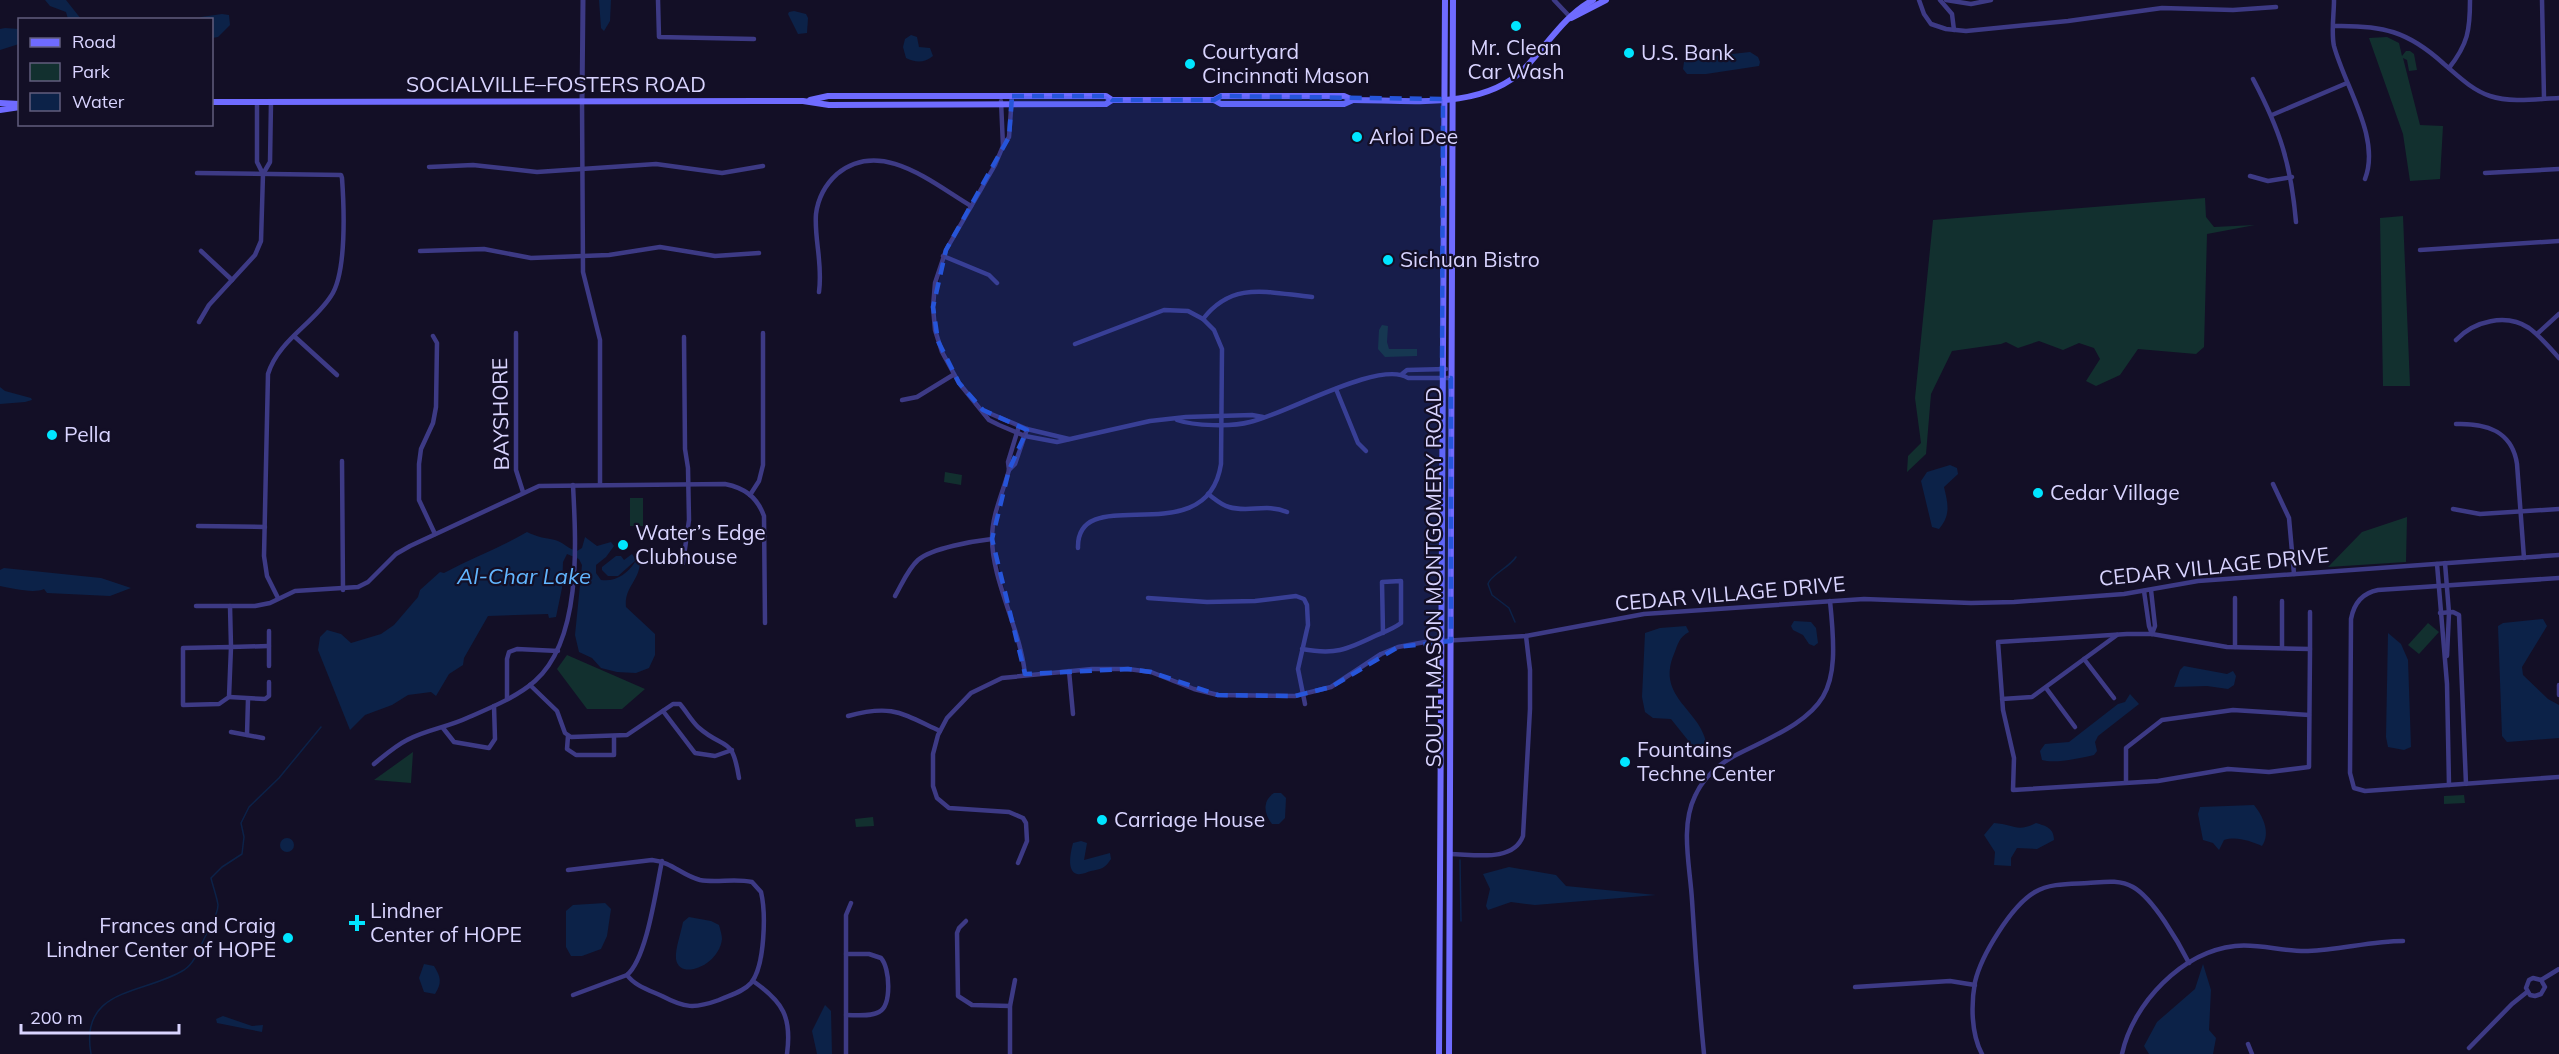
<svg xmlns="http://www.w3.org/2000/svg" width="2559" height="1054" font-family="Mulish,sans-serif">
  <style>
    .green { fill: #12302f }
    .water { fill: #0c2248 }
    .lines { fill: none; stroke-linecap: round; stroke-linejoin: round }
    .stream { stroke: #0c2248; stroke-width: 1.5 }
    .minor { stroke: #3d3a85; stroke-width: 4.5 }
    .tertiary { stroke: #3d3a85; stroke-width: 5 }
    .secondary { stroke: #6f6bff; stroke-width: 6 }
    .marked { fill: #2655da; fill-opacity: 0.2; stroke: #2655da; stroke-width: 4.5; stroke-dasharray: 12 8; stroke-linejoin: round }
    .poi-dot { fill: #00e5ff; stroke: #130f26; stroke-width: 2 }
    .labels { text-anchor: middle; stroke-width: 4.5; stroke-linejoin: round; paint-order: stroke }
    .poi-label { font-size: 21px; fill: #d9d4ff; stroke: #130f26; text-anchor: start }
    .street-label { font-size: 21px; fill: #d9d4ff; stroke: #130f26 }
    .water-label { font-size: 22px; font-style: italic; fill: #62b6ff; stroke: #130f26 }
  </style>
  <rect width="100%" height="100%" fill="#130f26"/>
  <!-- green -->
  <g class="green">
    <path d="M2387 37 2399 43 2402 56 2406 51H2410L2414 54 2417 70 2409 71 2407 60 2403 58 2420 125 2443 126 2440 179 2410 181 2403 134 2369 38Z"/>
    <path d="M2205 198 2206 217 2214 227 2255 225 2207 234 2204 347 2196 354 2138 349 2120 375 2096 386 2086 381 2100 359 2094 348 2079 343 2063 350 2039 341 2018 348 2006 342 2001 344 1952 351 1931 394 1926 454 1907 472 1908 456 1921 443 1915 398 1933 220Z"/>
    <path d="M2403 216 2410 386H2383L2380 218Z"/>
    <path d="M1382 325 1388 326 1387 342 1389 349H1417V356L1385 357 1378 349 1379 330Z"/>
    <path d="M945 472 962 475 961 485 944 482Z"/>
    <rect x="630" y="498" width="13" height="28"/>
    <path d="M2407 517 2406 562 2328 567 2362 532Z"/>
    <path d="M2428 623 2439 632 2419 654 2408 645Z"/>
    <path d="M567 655 645 689 622 709H587L557 669Z"/>
    <path d="M413 752 411 783 374 780Z"/>
    <path d="M2464 795 2465 803 2444 804V796Z"/>
    <path d="M873 817 874 826 856 827 855 819Z"/>
  </g>
  <!-- water -->
  <g class="water">
    <path d="M45 0H66L81 19H68L66 12 50 6Z"/>
    <path d="M599 0H611L610 21 604 31 601 28Z"/>
    <path d="M794 11 806 14 808 18 807 33 798 34 788 14 789 12Z"/>
    <path d="M222 14 229 15 230 25 218 37 212 38V20L199 19 201 17Z"/>
    <path d="M5 28 19 29V44L0 50V29Z"/>
    <path d="M911 35 917 37 919 47 930 48 933 56C924 63 916 63 906 58L903 47 905 39Z"/>
    <path d="M1750 52 1758 57 1760 62 1759 66 1706 74H1687L1683 69 1684 62 1687 59Z"/>
    <path d="M0 387 5 391 31 398 32 400 25 402 0 404Z"/>
    <path d="M1950 465 1957 468 1958 474 1944 487C1948 504 1951 515 1939 529L1932 527 1921 481 1927 472Z"/>
    <path d="M527 532C537 537 545 538 555 540 563 542 568 549 577 551L582 548 585 537 597 546 611 542 614 546 606 557 596 565V573L601 580C616 582 627 574 635 562L640 564C638 582 624 588 626 607L655 634V655L649 668 636 673 617 672 601 668 592 658 579 652 575 635 582 565 579 559 567 554 563 562 562 588 556 617 549 618 548 614 488 616 464 658 463 665 449 674 436 696 431 692 408 695 392 705 365 715 350 730 318 650 320 637 327 630 341 634 351 643 381 634 394 625 418 597 420 590 440 572 444 573C472 558 500 548 527 532Z"/>
    <path d="M632 554 636 560 618 576H608L602 570V567L616 556H621L624 560Z"/>
    <path d="M4 568 101 578 131 588 110 596 47 593 44 589C33 594 12 588 0 586V570Z"/>
    <path d="M2543 619 2547 626 2522 667 2523 675 2548 699 2559 705V738L2507 742 2502 736 2498 626 2503 623Z"/>
    <path d="M1794 621 1811 622 1816 628 1818 643 1814 646 1809 644 1803 635 1793 630 1791 626Z"/>
    <path d="M1686 626 1689 632C1679 637 1678 644 1674 654 1655 699 1704 710 1707 748L1701 750 1691 744 1671 719 1653 718 1645 712 1642 697 1645 633 1660 628Z"/>
    <path d="M2388 633 2401 644 2408 660 2411 747 2404 750 2388 747 2386 737Z"/>
    <path d="M2184 666 2227 674 2233 671 2236 676 2234 685 2228 689 2207 686 2174 687 2180 670Z"/>
    <path d="M2130 694 2139 704 2098 736 2095 742 2097 751 2094 755C2081 758 2054 764 2042 760L2040 751 2045 744 2069 742 2118 704 2125 702Z"/>
    <path d="M1274 793H1281L1286 798 1285 818 1279 824H1272C1263 813 1263 800 1274 793Z"/>
    <path d="M2254 805C2263 816 2271 833 2262 846 2250 841 2237 836 2224 840L2219 850 2213 843 2203 840 2198 814 2200 807Z"/>
    <path d="M1994 823C2013 824 2017 833 2036 823 2046 826 2054 828 2054 840L2037 849 2017 848 2011 858V866L1994 865 1995 852 1984 835Z"/>
    <circle cx="287" cy="845" r="7"/>
    <path d="M1081 841 1087 843 1084 860 1110 853 1111 859C1105 868 1102 869 1091 871 1087 872 1082 875 1077 874 1066 871 1071 851 1073 843Z"/>
    <path d="M1509 867 1556 875 1566 886 1656 895 1535 905 1511 902 1488 910 1486 906 1490 889 1483 874Z"/>
    <path d="M605 903 611 909 607 936 601 949 582 956H571L566 947V911L573 905Z"/>
    <path d="M689 917 711 921 719 925C720 929 722 935 722 939 719 966 679 981 676 959 675 949 681 933 683 922Z"/>
    <path d="M424 964 434 966C441 977 442 983 435 994L424 992 419 978Z"/>
    <path d="M2203 964 2211 990 2209 1030 2216 1038 2213 1054H2149L2144 1046 2157 1022 2195 989Z"/>
    <path d="M825 1005 831 1011 832 1054H817L812 1031Z"/>
    <path d="M223 1016 252 1026 263 1025 262 1032 217 1023 216 1019Z"/>
  </g>
  <g class="lines">
    <!-- stream -->
    <g class="stream">
      <path d="M1515 622 1509 608 1492 595 1488 584C1490 575 1509 568 1516 557"/>
      <path d="M1460 860 1461 921"/>
      <path d="M91 1054C79 987 143 995 184 970 196 962 200 946 206 935 210 926 218 915 218 905 217 897 213 887 211 878L222 867 242 854 244 837 241 823 249 807 279 778 321 727"/>
    </g>
    <!-- minor -->
    <g class="minor">
      <path d="M658 0 659 37 754 39"/>
      <path d="M1554 0 1571 18"/>
      <path d="M1919 0 1924 14 1931 24 1946 29 1966 31 2068 21 2162 8 2233 10 2276 7"/>
      <path d="M1940 0 1952 14 1954 30"/>
      <path d="M1946 0 1971 4 1991 0"/>
      <path d="M2334 0C2334 14 2331 33 2334 46 2345 87 2381 138 2365 179"/>
      <path d="M2542 0 2544 98"/>
      <path d="M2334 26C2382 25 2408 31 2444 64 2458 76 2472 90 2490 96 2511 103 2537 99 2559 98"/>
      <path d="M2449 68C2468 44 2470 30 2470 0"/>
      <path d="M2253 79C2280 130 2291 164 2296 222"/>
      <path d="M1012 96 1009 137 1003 146 995 165 946 250 935 283 933 307 935 330 942 352 959 383 989 420 999 425 1025 436 1057 442 1150 421 1186 417 1252 415 1263 417"/>
      <path d="M582 101 583 272 600 340V484"/>
      <path d="M1001 101 1003 146"/>
      <path d="M2272 115 2347 83"/>
      <path d="M429 167 473 165 537 172 656 164 722 173 763 166"/>
      <path d="M197 173 341 175 342 178C344 206 347 273 331 296 313 324 278 341 268 374L264 556 267 576 278 598"/>
      <path d="M2485 173 2559 169"/>
      <path d="M263 174 270 162 271 102"/>
      <path d="M2250 176 2268 181 2292 177"/>
      <path d="M2420 250 2559 241"/>
      <path d="M201 251 232 280"/>
      <path d="M420 251 484 249 531 258 609 255 660 247 715 256 759 253"/>
      <path d="M943 256 989 275 997 283"/>
      <path d="M819 292C823 263 814 239 816 214 818 198 826 184 837 174 881 138 932 183 971 206"/>
      <path d="M1203 319C1233 280 1269 293 1312 297"/>
      <path d="M199 322 209 305 255 255 261 241 263 174 257 162V102"/>
      <path d="M516 333V470L523 492"/>
      <path d="M2537 334 2559 314"/>
      <path d="M294 336 337 375"/>
      <path d="M433 336 437 343 436 407 433 423 421 449 419 464V500L435 534"/>
      <path d="M2456 340C2474 321 2506 313 2529 328 2540 336 2550 348 2559 358"/>
      <path d="M1075 344 1164 310 1188 311 1203 319 1214 330 1222 349 1221 464C1207 556 1076 479 1078 548"/>
      <path d="M1402 374 1407 370 1446 369"/>
      <path d="M1336 389 1358 443 1366 451"/>
      <path d="M902 400 917 397 953 375"/>
      <path d="M984 411 1027 429 1069 439"/>
      <path d="M1177 420C1194 426 1232 427 1250 422 1284 415 1380 359 1408 378H1451"/>
      <path d="M2456 424C2485 423 2512 430 2517 464L2524 558"/>
      <path d="M1019 426 1008 462 1009 470C1003 492 992 515 992 538 992 581 1020 628 1025 674"/>
      <path d="M342 461 343 590"/>
      <path d="M1009 470 1015 464 1027 429"/>
      <path d="M2273 484 2289 518 2294 574"/>
      <path d="M1208 494C1215 499 1221 505 1229 507 1248 513 1267 503 1287 512"/>
      <path d="M750 495 759 481 763 465V333"/>
      <path d="M2453 509 2480 514 2559 509"/>
      <path d="M198 526 265 527"/>
      <path d="M683 563 689 520 688 468 685 449 684 337"/>
      <path d="M2445 563 2449 613 2447 656"/>
      <path d="M2437 564 2447 684 2449 785"/>
      <path d="M2559 578 2378 590C2362 593 2354 603 2351 619L2350 773 2354 788 2365 791 2559 777"/>
      <path d="M2151 590 2155 626 2152 634"/>
      <path d="M2144 591 2149 626 2152 634"/>
      <path d="M895 596C902 584 908 569 918 560 932 548 974 541 992 539"/>
      <path d="M1148 598 1207 602 1255 601 1296 596 1304 599 1307 605 1308 625 1298 669 1305 704"/>
      <path d="M196 606H255L270 603 295 591 358 587 368 582 396 554 410 546 539 486 725 484C745 488 757 497 764 516L765 623"/>
      <path d="M230 606 231 647 269 646"/>
      <path d="M2440 613 2453 612 2459 615 2466 784"/>
      <path d="M2127 634H2152L2227 647 2310 649 2309 767 2269 772 2228 769 2158 781 2013 790 2014 758 2003 710 1998 642Z"/>
      <path d="M231 647 229 697 219 704 183 705V648Z"/>
      <path d="M2235 647V598"/>
      <path d="M2282 648V601"/>
      <path d="M1302 649C1335 655 1346 650 1375 636 1384 632 1393 629 1401 623V581L1382 582 1383 633"/>
      <path d="M2310 649V612"/>
      <path d="M2084 659 2114 698"/>
      <path d="M269 666V631"/>
      <path d="M1069 671 1073 714"/>
      <path d="M530 685 557 711 565 733 571 737 627 735 673 704H680C686 711 691 720 698 727 725 751 732 734 739 778"/>
      <path d="M2559 685V695"/>
      <path d="M2046 688 2075 727"/>
      <path d="M229 697 265 699 269 696V682"/>
      <path d="M507 698V659L509 652 517 649 558 651"/>
      <path d="M2002 699 2032 697 2117 635"/>
      <path d="M663 711 695 753 715 756 732 750"/>
      <path d="M848 716C892 704 901 713 940 731"/>
      <path d="M443 728 454 742 489 748 495 739 494 706"/>
      <path d="M231 732 263 738"/>
      <path d="M247 735 248 699"/>
      <path d="M568 736 567 749 576 755H614V736"/>
      <path d="M374 764C384 756 395 746 407 740 425 730 448 727 467 718 490 708 517 697 535 681 582 639 576 543 573 485"/>
      <path d="M2126 782V748L2162 720 2233 710 2309 715"/>
      <path d="M1450 854C1473 854 1513 863 1523 836L1530 709V670L1526 636"/>
      <path d="M1018 863 1027 841 1026 823 1023 818 1009 812 949 808 937 798 933 786V754L938 735 947 718 971 693 1002 678 1092 669H1128L1151 672 1194 689 1218 695 1295 696 1331 687 1381 654 1398 647 1425 642 1526 636 1644 614 1864 599 1971 603 2014 602 2124 594 2198 581 2559 555"/>
      <path d="M568 870 652 860C672 862 681 875 700 880 717 883 735 878 752 882L761 892C766 913 765 966 751 983 743 992 730 995 719 1000 694 1009 685 1008 662 996 649 990 635 986 627 975"/>
      <path d="M966 921 959 928 957 933 958 996 972 1005 1010 1006"/>
      <path d="M2541 980 2545 987 2541 994 2535 996 2530 995 2526 988 2529 980 2533 978 2541 980 2559 969"/>
      <path d="M753 981C783 1002 792 1017 787 1054"/>
      <path d="M1855 987 1950 981 1975 985"/>
      <path d="M573 995 627 975C647 958 656 889 662 861"/>
      <path d="M846 1015C856 1015 870 1017 879 1012 892 1005 890 968 881 958L869 954H846"/>
      <path d="M2248 1044 2252 1054"/>
      <path d="M2469 1048 2512 1004 2527 992"/>
      <path d="M846 1054V915L851 903"/>
      <path d="M1010 1054V1006L1015 980"/>
      <path d="M1704 1054C1699 1003 1695 951 1692 900 1690 866 1680 827 1695 796 1705 774 1722 761 1744 751 1830 710 1840 697 1830 601"/>
      <path d="M1982 1054C1971 1034 1971 1004 1975 982 1981 956 2011 906 2035 892 2050 883 2070 884 2088 883 2103 882 2119 879 2133 887 2153 898 2179 943 2189 963"/>
      <path d="M2122 1054C2133 1003 2182 952 2235 946 2259 943 2283 952 2308 951 2340 950 2371 941 2403 941"/>
    </g>
    <!-- tertiary -->
    <path class="tertiary" d="M582 101 583 0"/>
    <!-- secondary -->
    <g class="secondary">
      <path d="M1571 18 1606 0"/>
      <path d="M810 100 828 96H1106L1112 100"/>
      <path d="M1214 100 1221 96H1344L1353 100C1408 100 1483 111 1525 68 1547 45 1565 15 1593 0"/>
      <path d="M212 102 803 101 829 105 1106 104 1112 100H1214L1221 104H1344L1353 100"/>
      <path d="M0 103 20 104"/>
      <path d="M0 110 20 107"/>
      <path d="M1439 1054 1445 0"/>
      <path d="M1449 1054 1453 0"/>
    </g>
  </g>
  <!-- marked area -->
  <path class="marked" d="M1012 96H1106L1112 100H1214L1221 96 1443 99 1442 378H1451V641L1398 647 1331 687 1295 696 1218 695 1151 672 1128 669 1025 674 992 539 1009 470 1027 430 983 410 959 383 938 341 933 307 946 250 1009 137Z"/>
  <!-- markers -->
  <g class="poi-dot">
    <circle cx="1516" cy="26" r="6"/>
    <circle cx="1629" cy="53" r="6"/>
    <circle cx="1190" cy="64" r="6"/>
    <circle cx="1357" cy="137" r="6"/>
    <circle cx="1388" cy="260" r="6"/>
    <circle cx="52" cy="435" r="6"/>
    <circle cx="2038" cy="493" r="6"/>
    <circle cx="623" cy="545" r="6"/>
    <circle cx="1625" cy="762" r="6"/>
    <circle cx="1102" cy="820" r="6"/>
    <path d="M354 914h6v6h6v6h-6v6h-6v-6h-6v-6h6z"/>
    <circle cx="288" cy="938" r="6"/>
  </g>
  <g class="labels">
    <!-- poi labels -->
    <g class="poi-label">
      <text x="1516" y="55" text-anchor="middle">Mr. Clean<tspan x="1516" dy="24">Car Wash</tspan></text>
      <text x="1202" y="59">Courtyard<tspan x="1202" dy="24">Cincinnati Mason</tspan></text>
      <text x="1641" y="60">U.S. Bank</text>
      <text x="1369" y="144">Arloi Dee</text>
      <text x="1400" y="267">Sichuan Bistro</text>
      <text x="64" y="442">Pella</text>
      <text x="2050" y="500">Cedar Village</text>
      <text x="635" y="540">Water’s Edge<tspan x="635" dy="24">Clubhouse</tspan></text>
      <text x="1637" y="757">Fountains<tspan x="1637" dy="24">Techne Center</tspan></text>
      <text x="1114" y="827">Carriage House</text>
      <text x="370" y="918">Lindner<tspan x="370" dy="24">Center of HOPE</tspan></text>
      <text x="276" y="933" text-anchor="end">Frances and Craig<tspan x="276" dy="24">Lindner Center of HOPE</tspan></text>
    </g>
    <!-- street labels -->
    <g class="street-label">
      <text x="556" y="92">SOCIALVILLE–FOSTERS ROAD</text>
      <text transform="translate(501 414) rotate(-91)" y="7">BAYSHORE</text>
      <text transform="translate(2214 567) rotate(-6)" y="7">CEDAR VILLAGE DRIVE</text>
      <text transform="translate(1434 577) rotate(-90)" y="7">SOUTH MASON MONTGOMERY ROAD</text>
      <text transform="translate(1730 594) rotate(-5)" y="7">CEDAR VILLAGE DRIVE</text>
    </g>
    <!-- water labels -->
    <g class="water-label">
      <text x="524" y="584">Al-Char Lake</text>
    </g>
  </g>
  <!-- legend -->
  <rect x="18" y="18" width="195" height="108" fill="#130f26" stroke="#625e7d" stroke-width="1.5"/>
  <rect x="30" y="38" width="30" height="9" fill="#6f6bff" stroke="#625e7d" stroke-width="1.5"/>
  <text x="72" y="48" font-size="18" fill="#d9d4ff">Road</text>
  <rect x="30" y="63" width="30" height="18" fill="#12302f" stroke="#625e7d" stroke-width="1.5"/>
  <text x="72" y="78" font-size="18" fill="#d9d4ff">Park</text>
  <rect x="30" y="93" width="30" height="18" fill="#0c2248" stroke="#625e7d" stroke-width="1.5"/>
  <text x="72" y="108" font-size="18" fill="#d9d4ff">Water</text>
  <!-- scale -->
  <path d="M21 1024v9h158v-9" fill="none" stroke="#d9d4ff" stroke-width="3"/>
  <text x="30" y="1024" font-size="18" fill="#d9d4ff" stroke="#130f26" stroke-width="4.5" paint-order="stroke">200 m</text>
</svg>
